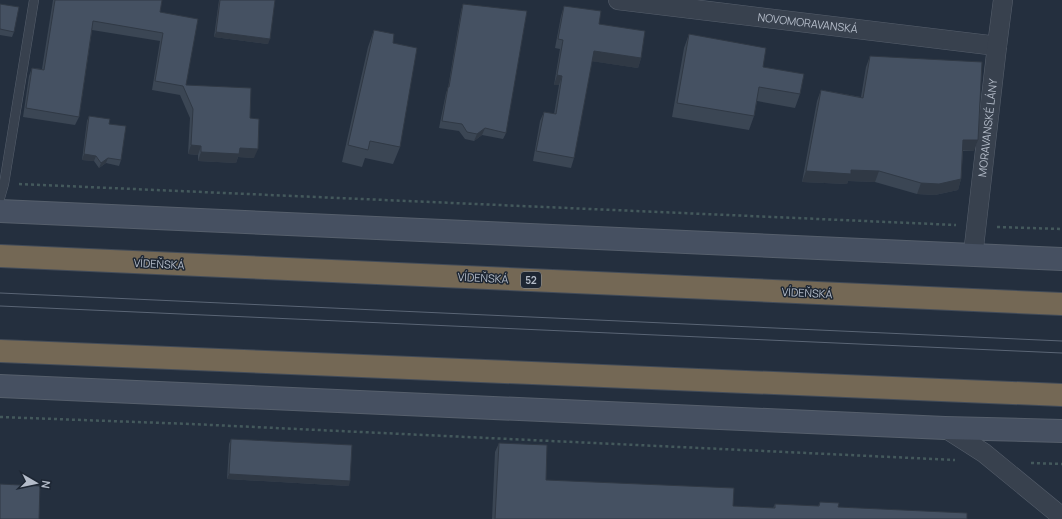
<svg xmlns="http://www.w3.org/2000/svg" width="1062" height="519" font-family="Manrope,sans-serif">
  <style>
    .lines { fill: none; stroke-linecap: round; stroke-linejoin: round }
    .lane-casing { stroke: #565f6c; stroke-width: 10 }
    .street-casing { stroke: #565f6c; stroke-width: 20 }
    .secondary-casing { stroke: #565f6c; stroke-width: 24 }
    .highway-casing { stroke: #434c59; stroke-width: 24 }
    .path { stroke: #44595c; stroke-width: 2.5; stroke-dasharray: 3 3; stroke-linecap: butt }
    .lane { stroke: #38414e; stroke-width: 9 }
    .street { stroke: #38414e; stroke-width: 19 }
    .secondary { stroke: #465061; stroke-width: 22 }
    .highway { stroke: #746855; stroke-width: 22 }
    .tram { stroke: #5a6575; stroke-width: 1 }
    .wall { fill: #3b4654 }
    .shaded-wall { fill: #303945 }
    .building { fill: #455162; stroke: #303945 }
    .labels { text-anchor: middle; stroke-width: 3; stroke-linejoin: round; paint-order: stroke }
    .shield { fill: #1d2633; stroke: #878f9c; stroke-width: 1 }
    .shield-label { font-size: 10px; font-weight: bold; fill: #b4bcc9 }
    .street-label { font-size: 11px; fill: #b4bcc9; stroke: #1d2633 }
  </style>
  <rect width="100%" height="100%" fill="#242f3e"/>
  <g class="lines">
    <!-- lane casing -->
    <g class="lane-casing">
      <path id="lane" d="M0 198 4 184 34 0"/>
    </g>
    <!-- street casing -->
    <g class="street-casing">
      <g id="street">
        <path id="s1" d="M618 0 997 46"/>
        <path id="s2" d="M973 255 997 46 1003 0"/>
        <path d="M945 428 984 453 1062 517"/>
      </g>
    </g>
    <!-- secondary casing -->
    <g class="secondary-casing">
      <g id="secondary">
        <path d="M0 211 1062 259"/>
        <path d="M0 386 945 428 1062 431"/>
      </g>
    </g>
    <!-- highway casing -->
    <g class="highway-casing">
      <g id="highway">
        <path d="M0 256 1062 304"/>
        <path d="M0 351 1062 395"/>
      </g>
    </g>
    <!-- path -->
    <g class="path">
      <path d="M19 184 956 225"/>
      <path d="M997 227 1062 229"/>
      <path d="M0 417 191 424 955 460"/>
      <path d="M1031 463 1062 464"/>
    </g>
    <!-- lane -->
    <use href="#lane" class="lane"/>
    <!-- street -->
    <use href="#street" class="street"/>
    <!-- secondary -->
    <use href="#secondary" class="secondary"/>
    <!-- highway -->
    <use href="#highway" class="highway"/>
    <!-- tram -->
    <g class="tram">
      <path d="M0 293 1062 341"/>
      <path d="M0 306 1062 353"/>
    </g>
  </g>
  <!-- wall -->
  <g class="wall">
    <path d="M53 0H162L160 12 186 85 250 118 254 158 238 157 236 163 198 161V155L188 154 190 118 180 95 152 90 160 41 92 30 79 117 75 125 23 117 29 76 32 68 42 69Z"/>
    <path d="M219 0H275L268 44 214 37Z"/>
    <path d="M0 4 14 32 12 37 0 35Z"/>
    <path d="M463 4 506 133 503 139 482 135 474 141 465 139 459 131 439 128 446 93 448 88 461 11Z"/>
    <path d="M564 6 599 24 641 58 638 68 592 61 574 158 571 168 533 161 540 121 544 112 554 114 559 85H554L560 49 555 48 561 16Z"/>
    <path d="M374 30 393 43 400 147 393 164 365 158 362 167 342 162 368 47Z"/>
    <path d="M689 34 763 67 800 94 795 108 757 101 754 116 749 130 672 117 684 48Z"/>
    <path d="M870 56 974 151H963L961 179 958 190 935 195 917 194 875 182 848 181 847 184 802 182 817 101 821 90 861 97 866 67Z"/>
    <path d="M89 116 109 124 121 160 119 166 106 163 99 168 94 161 82 160 87 121Z"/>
    <path d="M231 439 349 486 227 479 229 444Z"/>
    <path d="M499 443 546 480 733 506 773 508 775 504 818 506 820 502 838 507 967 519H492L495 452Z"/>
  </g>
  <!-- shaded-wall -->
  <g class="shaded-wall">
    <path d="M216 32 270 39 268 44 214 37Z"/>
    <path d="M594 51 641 58 638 68 590 61Z"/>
    <path d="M557 75 562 76 559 85H554Z"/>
    <path d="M485 128 482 135 474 141 477 134Z"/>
    <path d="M963 140H978L974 151 959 150Z"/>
    <path d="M191 145 201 146 198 155 188 154Z"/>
    <path d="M240 148 258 149 254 158 238 157 236 163 198 161 201 152Z"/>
    <path d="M84 154 96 156 94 161 82 160Z"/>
    <path d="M108 158 106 163 99 168 101 163Z"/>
    <path d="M851 170 879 171 875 182 848 181 847 184 802 182 806 171Z"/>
    <path d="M961 179 958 190 935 195 917 194 921 183Z"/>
    <path d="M229 474 350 481 349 486 227 479Z"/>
  </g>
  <!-- building -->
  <g class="building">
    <path d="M55 0H162L160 12 198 19 186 85 251 88 250 118 259 119 258 149 240 148 239 154 201 152V146L191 145 193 109 183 86 155 81 163 33 93 21 79 117 26 108 32 68 44 70Z"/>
    <path d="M220 0H275L270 39 216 32Z"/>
    <path d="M0 4 19 7 14 32 0 29Z"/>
    <path d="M463 4 527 11 506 133 485 128 477 134 467 132 462 124 442 121 448 87H449Z"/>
    <path d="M564 6 601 11 599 24 645 31 641 58 594 51 574 158 536 151 544 112 556 114 562 76 557 75 563 40 558 39Z"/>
    <path d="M374 30 394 34 393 43 417 48 400 147 370 141 368 150 348 145Z"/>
    <path d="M689 34 766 48 763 67 804 74 800 94 759 87 754 116 677 103Z"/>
    <path d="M870 56 982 62 978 140H963L961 179 939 184 921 183 879 171 851 170V174L806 171 821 90 863 98Z"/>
    <path d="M89 116 110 119 109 124 126 126 121 160 108 158 101 163 96 156 84 154Z"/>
    <path d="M231 439 352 445 350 481 229 474Z"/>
    <path d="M499 443 547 445 546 480 734 488 733 506 775 508V504L819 506 820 502 839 503 838 507 967 513V519H495Z"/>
    <path d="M0 484 40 486 39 519H0Z"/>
  </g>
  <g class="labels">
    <!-- shield labels -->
    <rect class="shield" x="521" y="272" width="20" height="16" rx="3"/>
    <g class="shield-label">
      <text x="531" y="284">52</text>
    </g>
    <!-- street labels -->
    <g class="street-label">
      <text dy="4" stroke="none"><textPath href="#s1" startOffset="191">NOVOMORAVANSKÁ</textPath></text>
      <text dy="4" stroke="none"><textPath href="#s2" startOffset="128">MORAVANSKÉ LÁNY</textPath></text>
      <text transform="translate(159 264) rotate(3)" y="4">VÍDEŇSKÁ</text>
      <text transform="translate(483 278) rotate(3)" y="4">VÍDEŇSKÁ</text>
      <text transform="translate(807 293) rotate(3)" y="4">VÍDEŇSKÁ</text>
    </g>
  </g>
  <!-- north arrow -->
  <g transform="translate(36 483) rotate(99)" stroke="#1d2633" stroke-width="3" paint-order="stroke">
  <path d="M0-3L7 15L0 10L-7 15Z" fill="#b4bcc9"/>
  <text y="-6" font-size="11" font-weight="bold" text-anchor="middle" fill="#b4bcc9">N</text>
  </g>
</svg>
